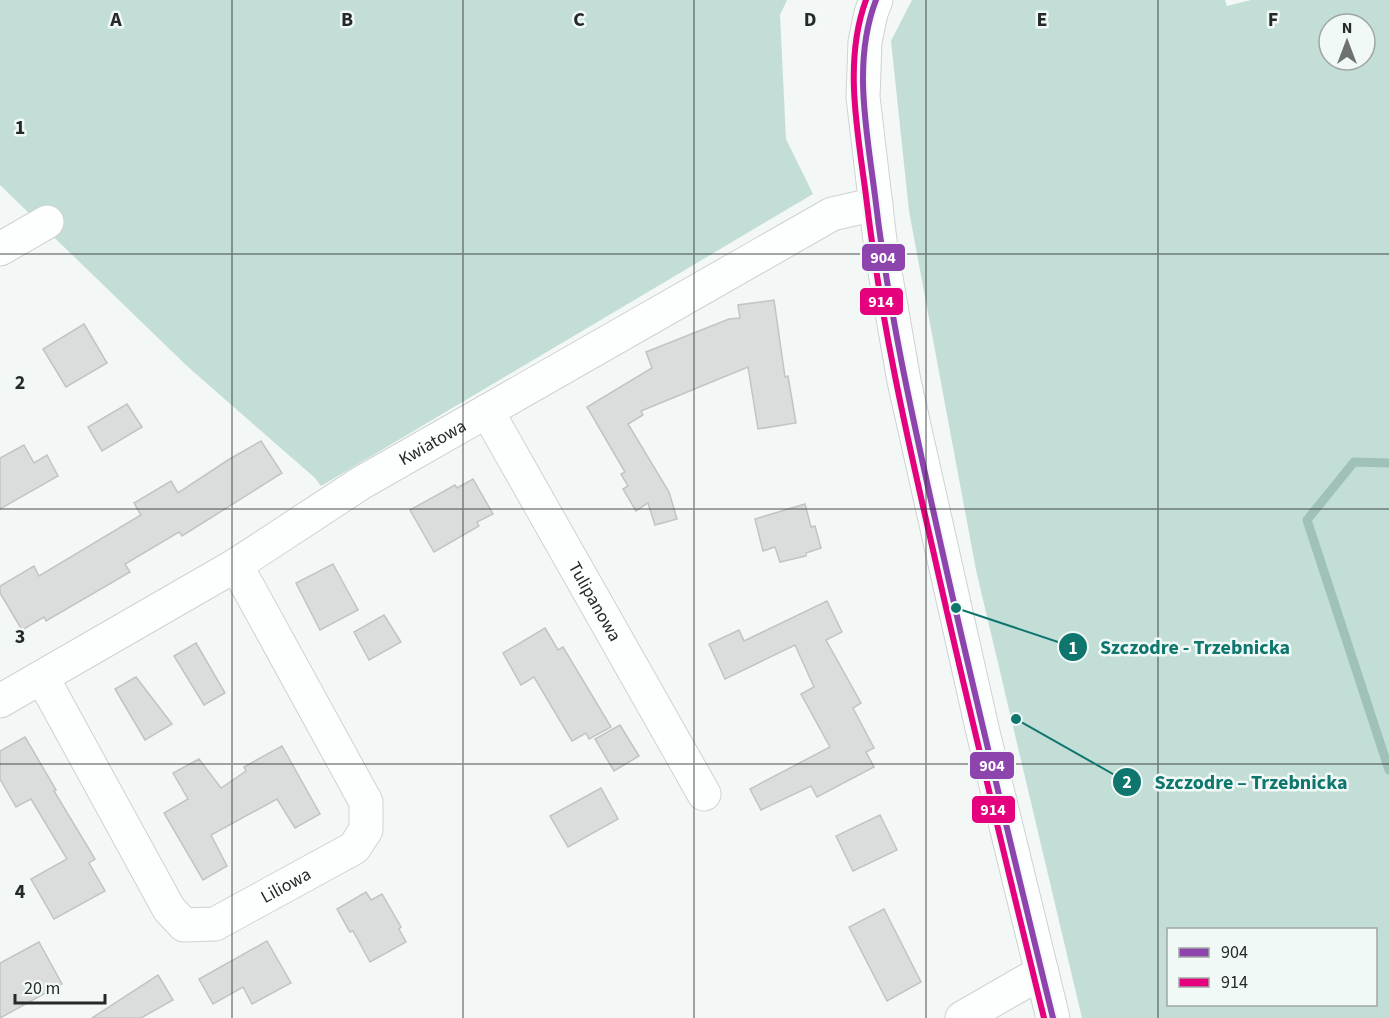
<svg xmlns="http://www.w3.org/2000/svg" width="1389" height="1018" font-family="'Source Sans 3',sans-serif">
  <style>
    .forest { fill: #c3ded7; fill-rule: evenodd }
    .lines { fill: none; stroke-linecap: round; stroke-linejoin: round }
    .stream { stroke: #9fc1b8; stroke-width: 9 }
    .building { fill: #dbdddd; stroke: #c3c3c3; stroke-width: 1.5 }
    .minor-casing { stroke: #cfd2d1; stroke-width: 35 }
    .tertiary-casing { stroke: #cfd2d1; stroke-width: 35 }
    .minor { stroke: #fdfefe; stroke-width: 33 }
    .tertiary { stroke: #fdfefe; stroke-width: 33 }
    .bus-1-casing { stroke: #f1f9f7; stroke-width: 10 }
    .bus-2-casing { stroke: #f1f9f7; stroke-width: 10 }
    .bus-1 { stroke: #8e44ad; stroke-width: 6 }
    .bus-2 { stroke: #e5007d; stroke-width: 6 }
    .grid { fill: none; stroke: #262929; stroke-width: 1.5; stroke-opacity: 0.55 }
    .labels { text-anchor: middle; stroke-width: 5; stroke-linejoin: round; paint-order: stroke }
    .street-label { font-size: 18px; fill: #262929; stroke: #f1f9f7 }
    .grid-label { font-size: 20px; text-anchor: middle; font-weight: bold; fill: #262929; stroke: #f1f9f7; stroke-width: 5; stroke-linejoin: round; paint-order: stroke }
    .leader { fill: none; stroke: #0f766e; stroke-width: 2 }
    .callout-dot { fill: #0f766e; stroke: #f1f9f7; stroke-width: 2 }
    .mark-label { font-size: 18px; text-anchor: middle; font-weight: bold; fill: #fff }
    .callout-label { font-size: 20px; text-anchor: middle; font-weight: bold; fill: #0f766e; stroke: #f1f9f7; stroke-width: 5; stroke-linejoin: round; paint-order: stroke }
    .line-badge { stroke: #f1f9f7; stroke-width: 2 }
    .badge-label { font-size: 16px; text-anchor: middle; font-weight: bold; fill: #fff }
  </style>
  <rect width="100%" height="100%" fill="#f3f7f6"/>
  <!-- forest -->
  <g class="forest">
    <path d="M0 0H787L780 15 786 139 813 194 321 486 315 478 187 366 0 185Z"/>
    <path d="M912 0H1225L1227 6 1251 0H1389V1018H1082L976 570 909 211 891 41ZM1329 24H1365V60H1329ZM1168 930H1376V1004H1168Z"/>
  </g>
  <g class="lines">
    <!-- stream -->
    <path class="stream" d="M1389 463 1354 462 1307 520 1389 770"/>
  </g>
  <!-- building -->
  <g class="building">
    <path d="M774 300 785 377 788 376 796 423 758 429 748 367 641 411 643 415 628 424 669 492 677 519 655 525 648 503 636 511 623 489 628 486 621 474 625 472 587 407 652 368 646 352 729 319 740 318 738 305Z"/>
    <path d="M84 324 107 363 66 387 43 349Z"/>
    <path d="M127 404 142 427 102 451 88 427Z"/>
    <path d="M261 441 282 473 182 536 179 532 125 564 130 572 46 621 44 617 22 630 0 593V586L34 566 39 576 141 515 134 503 171 481 178 493 228 460Z"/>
    <path d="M24 445 34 463 47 455 58 476 0 509V458Z"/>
    <path d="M473 479 493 514 477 522 479 526 434 552 410 510 455 485 457 488Z"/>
    <path d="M805 504 811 527 815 526 821 548 806 553V556L780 562 775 547 763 551 755 519Z"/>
    <path d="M333 564 358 610 320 630 296 583Z"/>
    <path d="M827 601 842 632 826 640 861 703 853 708 874 748 866 752 874 767 817 797 811 786 761 810 750 789 830 747 801 694 814 687 795 645 725 679 709 644 739 630 744 641Z"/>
    <path d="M384 615 401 642 369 660 354 632Z"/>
    <path d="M545 628 558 650 563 647 611 727 589 739 586 733 572 741 534 677 521 685 503 653Z"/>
    <path d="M196 643 225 693 204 705 174 656Z"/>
    <path d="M136 677 172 724 145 740 115 689Z"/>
    <path d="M620 725 639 756 614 771 595 739Z"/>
    <path d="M25 737 56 790 54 791 95 859 89 863 105 891 54 919 31 879 67 859 31 799 16 807 0 779V751Z"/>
    <path d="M282 746 320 814 295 828 277 799 211 835 227 866 203 880 164 813 188 799 173 773 199 759 221 788 246 771 244 767Z"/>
    <path d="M601 788 618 819 568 847 550 816Z"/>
    <path d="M880 815 897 850 853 871 836 836Z"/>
    <path d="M366 892 371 900 382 894 401 927 399 929 406 942 370 962 353 931 350 932 337 909Z"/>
    <path d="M884 909 921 982 887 1001 849 927Z"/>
    <path d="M267 941 291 983 252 1004 243 987 213 1004 199 979Z"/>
    <path d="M39 942 62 984 0 1018V963Z"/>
    <path d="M158 975 173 1000 141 1018H92Z"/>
  </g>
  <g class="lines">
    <!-- minor casing -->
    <g class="minor-casing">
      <g id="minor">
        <path d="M0 249 47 222"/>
        <path id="s1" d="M487 411 704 794"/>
        <path id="s2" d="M42 677 169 909 184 925 215 924 354 848 366 830V802L236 565"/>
        <path id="s3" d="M0 701 236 565 361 483 832 214 876 204"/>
        <path d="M962 1018 1042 972"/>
      </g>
    </g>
    <!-- tertiary casing -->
    <g class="tertiary-casing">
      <path id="tertiary" d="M876 0 871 13 865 42 863 97 881 249 904 381 982 728 1053 1018"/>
    </g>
    <!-- minor -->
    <use href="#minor" class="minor"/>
    <!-- tertiary -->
    <use href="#tertiary" class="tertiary"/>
    <!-- bus-1 casing -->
    <g class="bus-1-casing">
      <path id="bus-1" d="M876 0C852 62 867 132 875 196 889 316 916 433 942 550 977 707 1015 862 1053 1018"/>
    </g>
    <!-- bus-2 casing -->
    <g class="bus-2-casing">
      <path id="bus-2" d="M866 0C843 62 858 133 866 196 880 316 906 433 933 550 968 707 1006 862 1044 1018"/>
    </g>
    <!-- bus-1 -->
    <use href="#bus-1" class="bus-1"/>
    <!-- bus-2 -->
    <use href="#bus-2" class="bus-2"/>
  </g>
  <!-- grid -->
  <path class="grid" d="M232 0V1018M463 0V1018M694 0V1018M926 0V1018M1158 0V1018M0 254H1389M0 509H1389M0 764H1389"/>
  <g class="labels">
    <!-- street labels -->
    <g class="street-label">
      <text dy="6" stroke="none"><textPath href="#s3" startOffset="504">Kwiatowa</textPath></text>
      <text dy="6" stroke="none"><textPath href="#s1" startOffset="219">Tulipanowa</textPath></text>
      <text dy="6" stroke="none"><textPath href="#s2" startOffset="398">Liliowa</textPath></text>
    </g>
  </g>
  <g class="grid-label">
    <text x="116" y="26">A</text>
    <text x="347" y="26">B</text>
    <text x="579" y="26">C</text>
    <text x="810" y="26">D</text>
    <text x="1042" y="26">E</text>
    <text x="1273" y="26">F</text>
    <text x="20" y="134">1</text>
    <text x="20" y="389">2</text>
    <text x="20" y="643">3</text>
    <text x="20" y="898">4</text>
  </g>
  <!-- callouts -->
  <path class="leader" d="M956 608L1073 647M1016 719L1127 782"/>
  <g class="callout-dot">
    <circle cx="956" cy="608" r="6"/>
    <circle cx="1016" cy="719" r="6"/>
    <circle cx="1073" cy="647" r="15"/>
    <circle cx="1127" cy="782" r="15"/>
  </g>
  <g class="mark-label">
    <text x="1073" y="654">1</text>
    <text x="1127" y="788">2</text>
  </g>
  <g class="callout-label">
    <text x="1195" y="654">Szczodre - Trzebnicka</text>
    <text x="1251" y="789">Szczodre – Trzebnicka</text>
  </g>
  <g class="line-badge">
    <rect x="861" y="243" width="45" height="29" rx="6" fill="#8e44ad"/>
    <rect x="859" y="287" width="45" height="29" rx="6" fill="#e5007d"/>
    <rect x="969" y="751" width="46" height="29" rx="6" fill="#8e44ad"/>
    <rect x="971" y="795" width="45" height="29" rx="6" fill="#e5007d"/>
  </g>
  <g class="badge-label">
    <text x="883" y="263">904</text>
    <text x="881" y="307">914</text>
    <text x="992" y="771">904</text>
    <text x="993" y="815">914</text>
  </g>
  <!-- legend -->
  <rect x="1167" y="928" width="210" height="78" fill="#f1f9f7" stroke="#a0a6a5" stroke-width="1.5"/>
  <rect x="1179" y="948" width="30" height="9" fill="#8e44ad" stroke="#a0a6a5" stroke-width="1.5"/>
  <text x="1221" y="958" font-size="18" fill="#262929">904</text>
  <rect x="1179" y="978" width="30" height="9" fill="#e5007d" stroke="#a0a6a5" stroke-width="1.5"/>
  <text x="1221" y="988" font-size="18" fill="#262929">914</text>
  <!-- north arrow -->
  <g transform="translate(1347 42)"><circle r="28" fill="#f1f9f7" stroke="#a0a6a5" stroke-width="1.5"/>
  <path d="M0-4.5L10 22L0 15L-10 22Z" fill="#6e7171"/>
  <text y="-9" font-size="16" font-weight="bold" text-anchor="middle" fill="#262929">N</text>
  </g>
  <!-- scale -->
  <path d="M15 994v9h90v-9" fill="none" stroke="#262929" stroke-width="3"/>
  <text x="24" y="994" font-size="18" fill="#262929" stroke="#f1f9f7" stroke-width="4.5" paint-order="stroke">20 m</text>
</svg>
